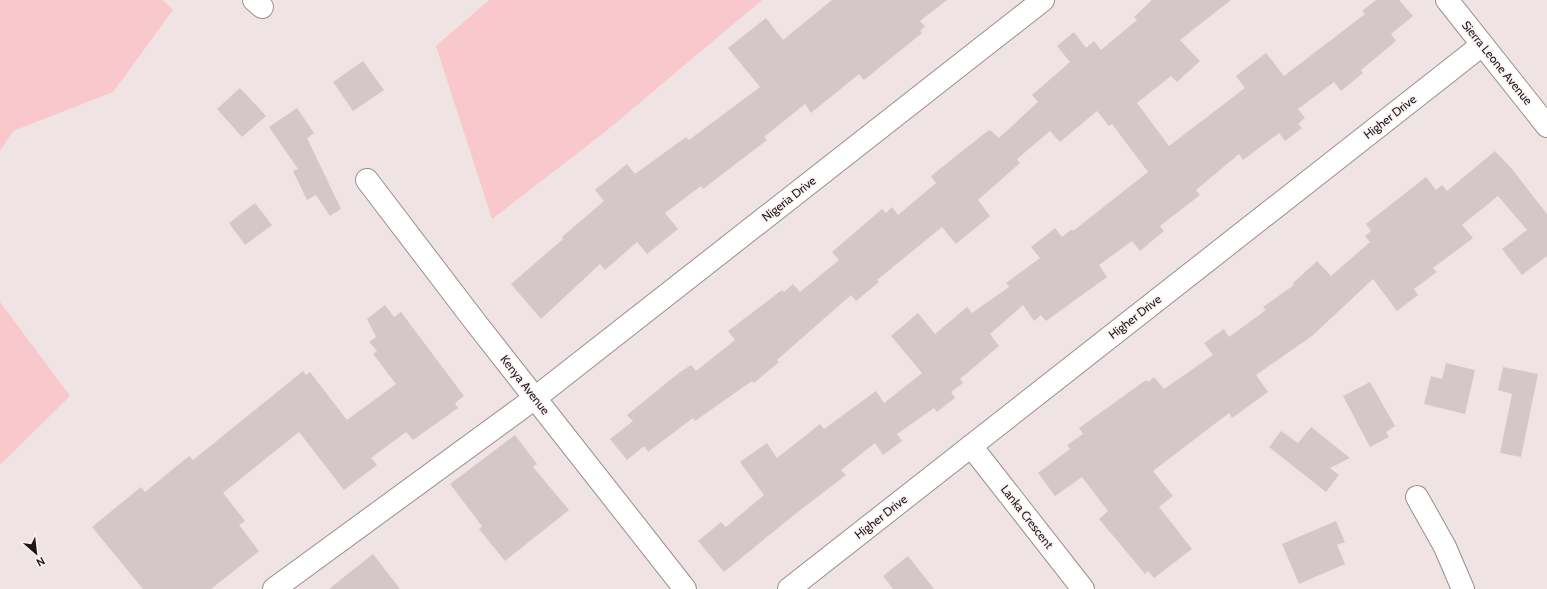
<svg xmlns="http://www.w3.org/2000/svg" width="1547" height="589" font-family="Cabin,sans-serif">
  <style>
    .green { fill: #f8c8cd }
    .building { fill: #d3c7c8 }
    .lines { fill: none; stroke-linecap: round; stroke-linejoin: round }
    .minor-casing { stroke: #998e8e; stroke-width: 24 }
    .minor { stroke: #fff; stroke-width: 22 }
    .labels { text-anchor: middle; stroke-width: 3; stroke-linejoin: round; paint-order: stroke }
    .street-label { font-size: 12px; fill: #1c1718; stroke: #fdf1f2 }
  </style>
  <rect width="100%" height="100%" fill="#f0e3e4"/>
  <!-- green -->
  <g class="green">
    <path d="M0 0H163L173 10 113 92 13 131 0 151Z"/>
    <path d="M489 0H762L605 132 492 219 436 46Z"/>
    <path d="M0 302 70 396 1 464 0 463Z"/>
  </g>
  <!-- building -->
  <g class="building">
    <path d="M832 0H947L920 21 925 26 920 31 922 33 864 80 859 74 811 113 805 104 764 137 767 140 703 189 701 186 665 213 678 229 647 254 637 242 605 270 600 264 541 319 511 284 563 239 562 237 604 201 595 190 627 164 635 174 686 137 689 140 760 87 728 48 766 18 783 40Z"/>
    <path d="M1152 0H1231L1180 40 1200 61 1177 82 1171 76 1137 103 1169 146 1245 88 1236 76 1266 53 1284 76 1365 14 1362 11 1376 0H1399L1413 16 1391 34 1396 41 1361 70 1363 73 1341 91 1334 82 1298 109 1305 118 1298 124 1302 128 1285 141 1279 133 1243 160 1239 154 1196 190 1200 195 1160 226 1164 231 1140 251 1132 241 1099 265 1107 277 1046 321 1041 315 1034 321 1023 305 990 334 999 346 960 379 963 383 951 392 955 398 937 412 934 408 897 434 902 441 883 455 875 443 841 470 846 475 794 515 724 572 698 541 721 522 726 527 764 495 740 462 767 443 777 458 820 424 824 429 876 391 884 403 922 373 891 336 918 313 935 334 967 307 972 313 1009 287 1006 283 1040 258 1031 247 1055 228 1062 237 1072 229 1073 231 1148 172 1112 124 1109 126 1097 111 1060 142 1050 131 1017 159 1020 163 978 200 990 216 956 244 942 227 877 280 879 282 856 301 851 295 777 360 779 362 754 383 752 381 695 421 693 418 648 452 644 446 627 460 610 439 633 421 627 415 680 372 691 365 696 371 735 340 728 331 782 290 784 292 793 284 800 292 839 260 832 252 882 209 886 213 892 207 898 215 936 183 931 176 985 133 990 130 999 138 1038 102 1032 95 1070 62 1057 46 1074 32 1086 48 1094 41 1101 50 1137 20 1134 17Z"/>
    <path d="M363 61 384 90 353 111 333 82Z"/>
    <path d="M240 88 266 116 242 137 217 109Z"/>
    <path d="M297 108 314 133 307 138 341 209 330 216 316 195 307 200 293 171 298 169 269 127Z"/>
    <path d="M1495 151 1512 169 1547 214V256L1522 275 1502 249 1527 230 1498 196 1462 225 1473 238 1433 268 1437 272 1414 289 1418 295 1397 311 1373 279 1312 336 1256 375 1268 392 1232 418 1229 413 1153 471 1173 496 1159 507 1192 549 1154 578 1148 571 1145 574 1099 519 1108 511 1082 477 1055 496 1038 473 1070 449 1067 445 1083 434 1079 428 1146 380 1148 382 1154 377 1164 389 1213 355 1204 343 1224 329 1229 337 1266 310 1263 307 1294 285 1293 283 1317 261 1331 276 1370 242 1365 236 1371 231 1366 224 1426 177 1436 190 1442 185 1447 191Z"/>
    <path d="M255 203 272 225 245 245 229 223Z"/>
    <path d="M385 305 394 317 401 312 464 396 455 403 458 408 413 440 406 432 371 458 377 465 344 490 299 432 223 493 245 521 239 525 259 551 211 589H143L92 527 141 487 145 492 189 456 193 460 303 371 306 375 310 372 347 420 396 384 373 354 377 351 369 342 376 337 367 319Z"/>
    <path d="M1446 363 1475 370 1465 414 1424 404 1431 376 1442 379Z"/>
    <path d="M1503 367 1538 374 1521 457 1500 453 1512 394 1498 390Z"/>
    <path d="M1370 382 1395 426 1386 432 1389 437 1370 447 1343 396Z"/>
    <path d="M1311 427 1350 458 1330 468 1339 475 1326 492 1269 447 1281 431 1298 443Z"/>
    <path d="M515 435 537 464 533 467 569 510 505 561 479 529 482 526 450 484Z"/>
    <path d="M1336 521 1345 542 1337 545 1345 564 1299 584 1282 544Z"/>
    <path d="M373 554 400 589H329Z"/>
    <path d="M908 556 934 589H893L883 576Z"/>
  </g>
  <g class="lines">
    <!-- minor casing -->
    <g class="minor-casing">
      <g id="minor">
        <path d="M254 0 262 7"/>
        <path d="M1447 0 1547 126"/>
        <path d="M367 180 476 323 685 589"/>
        <path d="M971 446 1083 589"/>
        <path d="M1417 497 1445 547 1463 589"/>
        <path d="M274 589 535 398 1043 0"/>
        <path d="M789 589 1482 45"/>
      </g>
    </g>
    <!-- minor -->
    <use href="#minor" class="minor"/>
  </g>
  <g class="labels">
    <!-- street labels -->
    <g class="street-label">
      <text transform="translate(1497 63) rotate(51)" y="4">Sierra Leone Avenue</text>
      <text transform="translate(1390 117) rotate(-38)" y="4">Higher Drive</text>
      <text transform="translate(789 199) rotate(-38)" y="4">Nigeria Drive</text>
      <text transform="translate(1135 317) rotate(-38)" y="4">Higher Drive</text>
      <text transform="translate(525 385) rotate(52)" y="4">Kenya Avenue</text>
      <text transform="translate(881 517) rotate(-38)" y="4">Higher Drive</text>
      <text transform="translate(1027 517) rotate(52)" y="4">Lanka Crescent</text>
    </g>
  </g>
  <!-- north arrow -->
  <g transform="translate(36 553) rotate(152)" stroke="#fdf1f2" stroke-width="3" paint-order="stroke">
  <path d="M0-3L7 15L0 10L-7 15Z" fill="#1c1718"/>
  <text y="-6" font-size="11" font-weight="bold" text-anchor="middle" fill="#1c1718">N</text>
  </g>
</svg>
